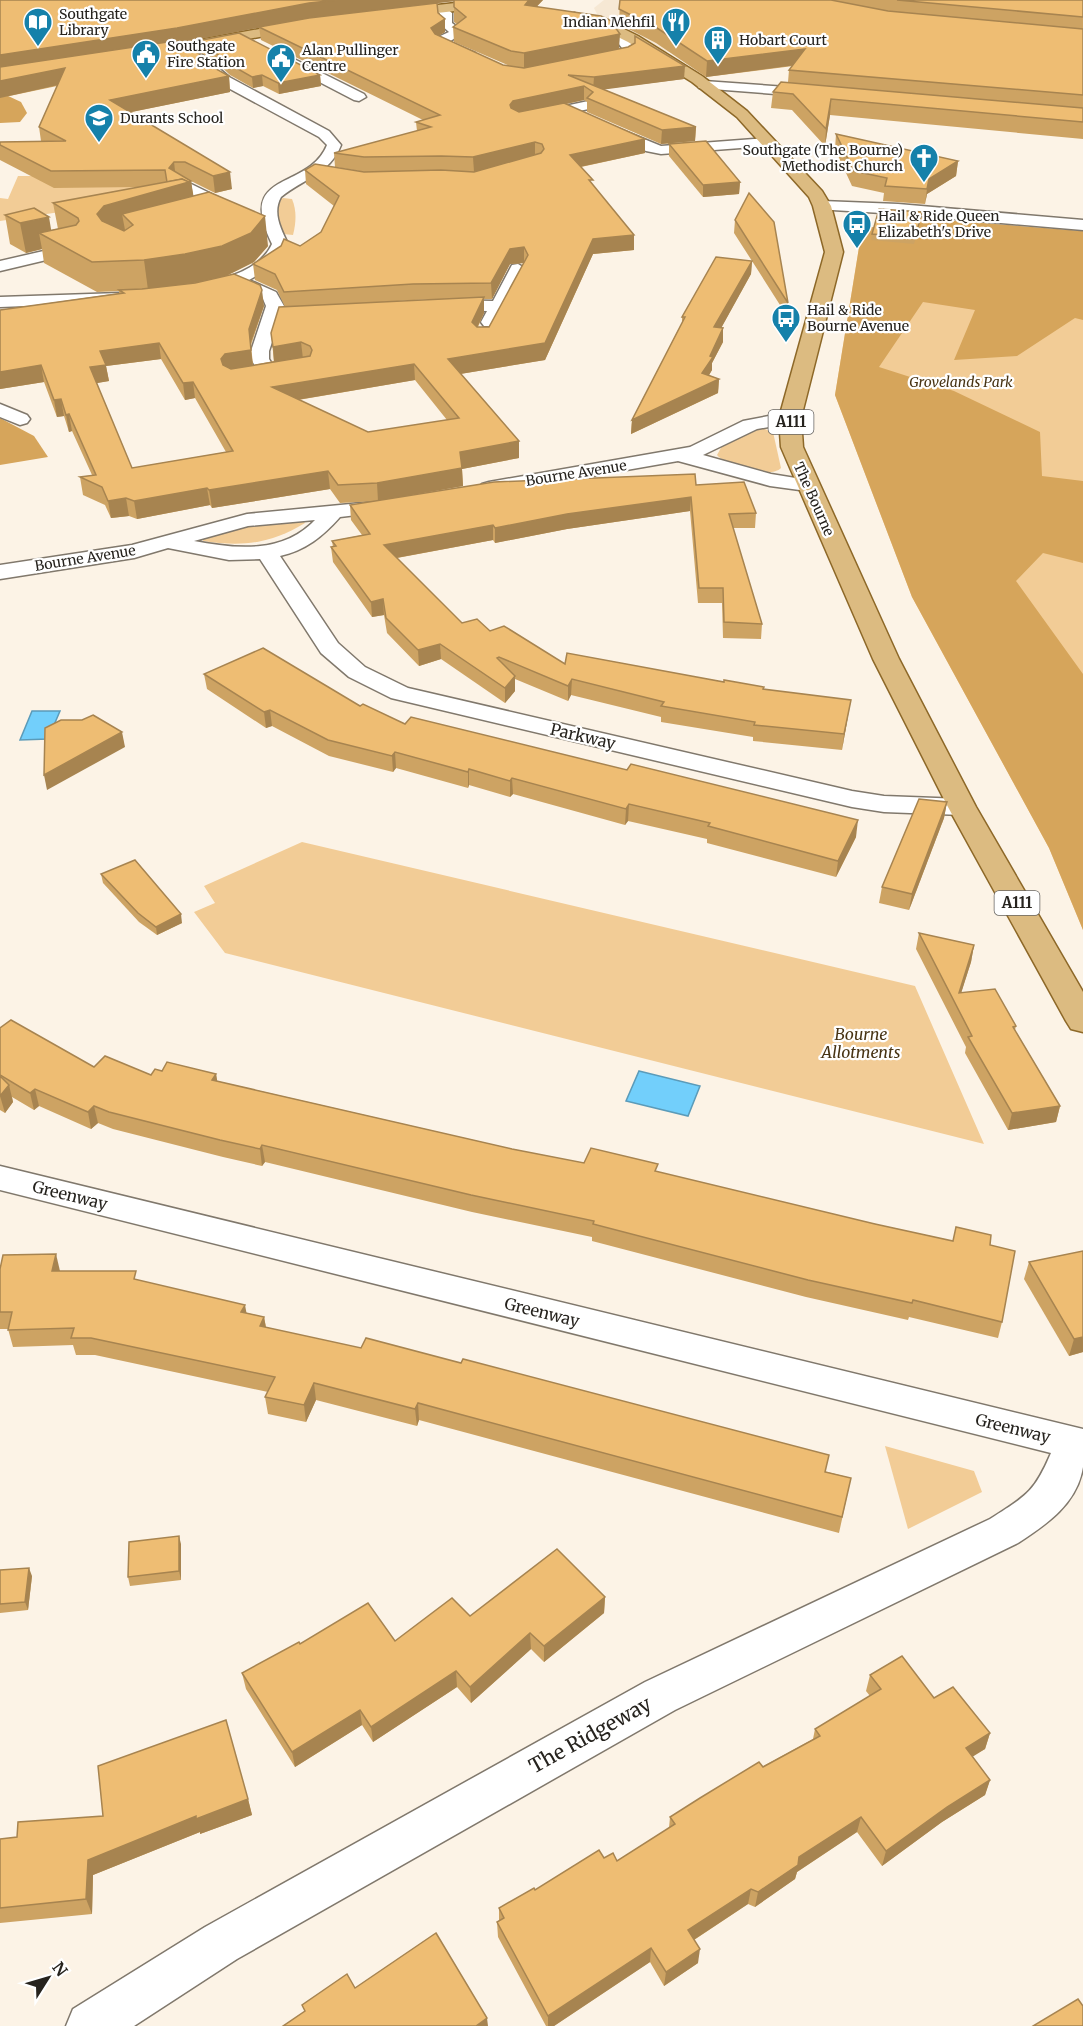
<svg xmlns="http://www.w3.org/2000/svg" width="1083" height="2026" font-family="Merriweather,serif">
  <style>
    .built { fill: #f6e8d4 }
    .green { fill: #f2cc96 }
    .forest { fill: #d6a55b }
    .water { fill: #72cffb; stroke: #5b9bb9; stroke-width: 1.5 }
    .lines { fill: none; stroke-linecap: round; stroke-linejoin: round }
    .street-casing { stroke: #80786c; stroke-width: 3 }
    .primary-casing { stroke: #8d6828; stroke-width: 3 }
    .street { fill: #fff; fill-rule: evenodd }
    .primary { fill: #dcbb81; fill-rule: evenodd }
    .wall { fill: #cda363; fill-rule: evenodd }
    .shaded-wall { fill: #a78450 }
    .building { fill: #eebd73; stroke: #a78450; stroke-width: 1.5; fill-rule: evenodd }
    .labels { text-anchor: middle; stroke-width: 4.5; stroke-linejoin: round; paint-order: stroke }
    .far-poi-label { font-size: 14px; fill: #26231e; stroke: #fff; text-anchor: start }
    .far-park-label { font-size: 14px; font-style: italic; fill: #483414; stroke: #fff }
    .far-street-label { font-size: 14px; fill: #26231e; stroke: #fff }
    .shield { fill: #fff; stroke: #676562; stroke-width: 1.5 }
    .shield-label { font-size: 15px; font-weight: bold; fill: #26231e }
    .street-label { font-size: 16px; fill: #26231e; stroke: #fff }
    .park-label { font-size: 16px; font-style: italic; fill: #483414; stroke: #fff }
    .near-street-label { font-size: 20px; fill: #26231e; stroke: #fff }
  </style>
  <rect width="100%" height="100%" fill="#fcf3e6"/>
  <!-- built -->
  <path class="built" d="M604 0H685L705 47 658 53 598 16 594 8Z"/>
  <!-- green -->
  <g class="green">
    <path d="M18 176H145L173 181 60 212 0 221V198L8 199Z"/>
    <path d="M283 198 292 199C297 211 296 223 293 235L283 234 276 209 278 200Z"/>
    <path d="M885 225 1083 231V930L1049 848 912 597 835 395 862 229Z"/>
    <path d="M753 428H762L773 432 781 468C771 479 726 466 717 455L722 446Z"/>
    <path d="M302 519 305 523C271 544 242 547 203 541V539L250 526Z"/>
    <path d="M302 842 915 986 984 1144 225 953 194 912 215 903 204 886Z"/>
    <path d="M885 1446 974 1471 982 1492 908 1529Z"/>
  </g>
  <!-- forest -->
  <g class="forest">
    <path d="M6 95 21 102 27 113 20 122 0 123V96Z"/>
    <path d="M893 216 1083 231V320L1075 318 1017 356 954 360 975 310 923 302 879 367 954 391 1040 432 1042 476 1083 481V563L1043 553 1016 581 1083 674V930L1049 848 912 597 835 395 862 229 885 225Z"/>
    <path d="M0 418 34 436 48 457 0 465Z"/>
  </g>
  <!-- water -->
  <g class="water">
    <path d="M32 711H60L48 739 20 740Z"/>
    <path d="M639 1071 700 1086 688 1116 626 1101Z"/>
  </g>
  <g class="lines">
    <!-- street casing -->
    <g class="street-casing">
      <g id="street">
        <path d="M442 5 452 13V23L464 32 449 42 475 53 476 56 475 59H465L435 43 436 38 449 32 440 24V14L436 9Z"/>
        <path d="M614 26C623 29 635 44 633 54L632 57 594 65 589 64 587 61 589 58 621 51 622 48 608 30Z"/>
        <path d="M198 54 203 55 229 77 329 131 341 145C330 174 303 179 281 197 272 213 281 229 288 244L275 265 249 280 276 292 284 306 269 351V359L277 372 275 376H261L251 359V351L266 306 263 299 234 286 204 294 198 293 195 289 198 285C224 279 260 271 272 244 235 169 308 192 327 145L319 137 219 83 193 61 192 58Z"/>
        <path d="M284 54 364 94 366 97 359 101 354 100 279 61 278 58Z"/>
        <path d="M704 81 815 89 822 93 815 97 699 88 697 85 699 82Z"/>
        <path d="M593 100 598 101 600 104 598 107 537 120 530 116 532 113Z"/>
        <path d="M607 124 661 146 767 138 774 142 767 146 661 154 646 151 602 131 600 128 602 125Z"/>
        <path d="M181 179 240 208 242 211 234 216 228 214 176 187 173 184Z"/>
        <path d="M822 201 898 204 1083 220V230L898 214 816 209 814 206Z"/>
        <path d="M66 238 72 240 82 249 80 252 0 271V261L61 247 58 243Z"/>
        <path d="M518 264 526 269 496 326H484L481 322 487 311 443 310 437 309 434 305 437 301 443 300 493 301 512 265Z"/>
        <path d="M120 293 126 294 129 298 126 302 0 307V297Z"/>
        <path d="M0 404 27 415 30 419 27 423 20 425 0 417Z"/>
        <path d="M790 412 797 414 800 418 797 422 757 429 703 455 771 474 814 481 817 485 814 489 807 491 770 486 678 461 489 494 482 492 479 488 482 484 489 482 690 447 743 421Z"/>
        <path d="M392 500 399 502 402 506 399 510 340 517C322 537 306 550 280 556L338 643 365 667 408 688 852 791 884 796 962 799 971 801 975 807 971 813 962 815 884 812 852 807 391 698 349 677 321 653 260 559 229 560 168 548 134 558 0 579V565L132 545 247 514ZM315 520C283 554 236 549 194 541L248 526Z"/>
        <path d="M0 1166 1083 1429C1083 1441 1083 1455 1083 1467 1077 1504 1047 1524 1018 1543L675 1710 237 1959 134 2026H66L73 2009 205 1927 645 1682 990 1519C1026 1496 1034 1493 1051 1453L0 1190Z"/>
      </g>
    </g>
    <!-- primary casing -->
    <g class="primary-casing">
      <g id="primary">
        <path d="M482 0H524L517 4 393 18 386 14 393 10Z"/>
        <path d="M574 13 612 23 638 36 702 76 747 111 822 191 831 206 843 252 801 418 803 447 899 659 976 807 1083 992V1032L1071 1029 1066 1021 948 807 873 659 781 447 779 418 825 252 813 206 809 197 737 117 692 82 628 42 602 29 569 20 567 17Z"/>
        <path d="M303 21 310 25 308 28 144 58 137 54 144 50Z"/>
      </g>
    </g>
    <!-- street -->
    <use href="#street" class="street"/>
    <!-- primary -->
    <use href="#primary" class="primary"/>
  </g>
  <!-- wall -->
  <g class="wall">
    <path d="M0 0H543L537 6 619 49 684 79 603 89 696 127 695 141 661 144 587 112V102L584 100 566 104 645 153 581 167 593 185 634 235V250L593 254 545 360 460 374 519 458 462 469 463 486 378 501 340 503 330 489 212 508 210 505 137 519 129 516 111 518 105 505 83 495 80 477 92 475 72 431 69 432 64 416 57 417 44 382 0 389V310L119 293V291L97 292 44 263 42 249 26 253 10 244 5 215 51 230 58 229 53 203 139 187 54 188 0 160V142L41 141 39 127 57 86 0 98ZM454 1V22L457 24 453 27 454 42 510 66 503 65 438 36 445 32 438 13 310 18ZM259 27 261 40 423 120 416 122 417 131 334 153 335 167 365 172 305 170 306 184 334 206 321 232 300 246 253 264 255 280 277 290 285 307 271 333 274 361 253 365 251 345 264 306 226 276 254 262 268 246 193 196 191 181 215 193 232 189 131 112 230 92 229 76 216 69 179 43ZM524 263 489 327H478L484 313V299H492L510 264ZM444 299 335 305 414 300ZM161 359 185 400 195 398 226 452 132 468 96 383 109 381 106 366ZM415 380 447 420 368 432 298 400Z"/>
    <path d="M620 0H1083V139L830 115 825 146 792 110 771 108 773 92 788 82 789 70 793 66 706 77 656 43 619 24Z"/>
    <path d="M197 41 320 75 321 86 279 94 263 86 253 88 230 75 212 58 198 52Z"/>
    <path d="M836 134 958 161 956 176 927 194 925 204 883 201 884 193 852 186 835 149Z"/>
    <path d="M669 144 740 182 739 194 703 197 669 156Z"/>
    <path d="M921 218 914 244 871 240 872 234Z"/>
    <path d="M735 220 788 303 787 316 752 261 751 274 721 328H723V342L712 363V370L709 375 719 379 718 393 631 434 632 420 682 323V317L752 261 734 233Z"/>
    <path d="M696 485 756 513 755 528H733L762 624 761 639 723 638 722 603H698L690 511 567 529 495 543 493 540 397 558 462 623 490 631 565 664 763 689 848 716 842 750 753 741V737L661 722V717L571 695 568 701 515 679V691L505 703 441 659 419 666 387 633 384 615 372 617 333 562 331 547H333L332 541 362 535 351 520 350 505Z"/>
    <path d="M204 674 360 706 405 724 856 837 836 877 707 843V839L628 821 625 825 513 794 510 797 469 785 468 788 396 768 393 772 329 756 272 726 266 728 207 689Z"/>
    <path d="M947 802 944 818 909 910 879 903 882 887Z"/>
    <path d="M101 874 182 923 157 935 139 922 103 883Z"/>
    <path d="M919 933 974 945 971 962 961 993 1016 1026 1015 1030 1060 1106 1056 1122 1008 1130 965 1053 966 1047 916 949Z"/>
    <path d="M0 1028 94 1067 151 1075 162 1071 216 1074 217 1081 512 1149 584 1163 657 1172 875 1224 953 1241 990 1245 1002 1322 998 1338 909 1317 908 1320 806 1297 592 1241V1237L472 1212 265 1162 262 1166 223 1157 113 1129 98 1123 91 1129 39 1106 34 1110 12 1097 13 1102 5 1113 0 1110Z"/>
    <path d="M1083 1251V1352L1069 1356 1024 1279 1029 1262Z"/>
    <path d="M0 1269 60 1271 138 1280 247 1313 264 1317 266 1327 851 1478 839 1533 419 1420 417 1426 316 1400 306 1422 268 1414 265 1397 268 1392 95 1355H76L73 1345 13 1347 8 1329H0Z"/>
    <path d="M181 1544V1580L130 1586 128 1577Z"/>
    <path d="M0 1570 32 1576 28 1610 0 1613Z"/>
    <path d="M605 1597 604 1613 544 1662 531 1649 471 1703 457 1687 373 1742 362 1725 295 1767 246 1689 242 1673 300 1644 395 1641 470 1616Z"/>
    <path d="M870 1675 934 1698 990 1733 985 1749 972 1756 990 1780 985 1795 942 1822 882 1866 857 1832 797 1872 795 1879 755 1907 748 1904 694 1940 698 1963 664 1986 650 1962 554 2026H546L498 1937 497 1922 499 1921V1908L535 1890 604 1858 617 1861 669 1828 670 1817 813 1739 815 1729 870 1696 866 1691Z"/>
    <path d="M248 1799 252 1815 200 1834V1832L93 1875 92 1914 0 1923V1839L17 1837 103 1816Z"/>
  </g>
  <!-- shaded-wall -->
  <g class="shaded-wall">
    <path d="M337 0H464L310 18 179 43 0 71V55L309 3Z"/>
    <path d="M529 0H543L525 19V5Z"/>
    <path d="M445 19V32L432 40 431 28Z"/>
    <path d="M620 34 619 49 524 69V53Z"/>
    <path d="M805 49 804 64 706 77 707 61Z"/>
    <path d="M685 66 684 79 593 91 594 77Z"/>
    <path d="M65 68 67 83 0 98V81Z"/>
    <path d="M262 75 263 86 253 88 252 77Z"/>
    <path d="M320 75 321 86 279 94 278 83Z"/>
    <path d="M229 76 230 92 112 116 110 100Z"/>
    <path d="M584 86V100L514 115 510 105 513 101Z"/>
    <path d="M831 99 830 115 825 146 826 129Z"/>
    <path d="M696 127 695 141 661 144 662 130Z"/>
    <path d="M645 139V153L570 169V155Z"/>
    <path d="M535 142V156L474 172 473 157Z"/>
    <path d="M958 161 956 176 927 194 925 204 927 189 929 179Z"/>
    <path d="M174 162 176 179 169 168Z"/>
    <path d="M230 172 232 189 215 193 213 176Z"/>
    <path d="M191 181 194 199 133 225 122 214 125 230 108 235 97 214 104 206Z"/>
    <path d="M740 182 739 194 703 197V185Z"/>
    <path d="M265 216 268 246 254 262 226 276 189 284 148 290 144 260Z"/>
    <path d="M49 217 53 241 39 233 42 249 26 253 20 223Z"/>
    <path d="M634 235V250L593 254 545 360 448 376V359L545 343 593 239Z"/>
    <path d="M524 247V263L510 264 492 299 491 283 510 249Z"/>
    <path d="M752 261 751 274 714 341V327Z"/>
    <path d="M262 290 264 306 250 345 249 329Z"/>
    <path d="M484 297V313L472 338V322Z"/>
    <path d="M723 328V342L712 363V370L702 387V373Z"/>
    <path d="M301 342 303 359 274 363 273 347Z"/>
    <path d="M159 343 161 359 106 366 109 381 92 384 90 367 100 351Z"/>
    <path d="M251 350 253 366 223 376 221 359 225 354Z"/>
    <path d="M414 364 415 380 273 404 272 387Z"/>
    <path d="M41 365 44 382 0 389V372Z"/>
    <path d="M719 379 718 393 631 434 632 420Z"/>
    <path d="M193 382 195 398 185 400 183 383Z"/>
    <path d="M61 399 64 416 57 417 54 400Z"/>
    <path d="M69 414 72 431 69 432 66 415Z"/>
    <path d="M519 441V458L462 469 463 486 378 501 377 483 460 452Z"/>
    <path d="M328 471 330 489 212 508 209 490Z"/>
    <path d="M207 488 210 505 137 519 134 501Z"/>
    <path d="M691 497 690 511 567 529 495 543V528L567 514Z"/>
    <path d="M126 498 129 516 111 518 108 501Z"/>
    <path d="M493 525V540L385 560 384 545Z"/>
    <path d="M383 599 384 615 372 617 371 602Z"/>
    <path d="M440 644 441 659 419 666 418 650Z"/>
    <path d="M515 676V691L505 703V688Z"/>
    <path d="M572 679 571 695 568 701V686Z"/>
    <path d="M851 700 848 716 842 750 844 734Z"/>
    <path d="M270 710 272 726 266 728 264 712Z"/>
    <path d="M122 732 125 747 47 790 44 775Z"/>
    <path d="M395 752 396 768 393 772 392 756Z"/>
    <path d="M469 769V785L468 788V772Z"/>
    <path d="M512 778 513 794 510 797V781Z"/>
    <path d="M947 802 944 818 909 910 912 894Z"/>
    <path d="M629 804 628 821 625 825 626 809Z"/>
    <path d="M858 820 856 837 836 877 838 861Z"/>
    <path d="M181 914 182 923 157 935 156 927Z"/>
    <path d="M974 945 971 962 957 1006 959 993Z"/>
    <path d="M216 1074 219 1091 212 1080Z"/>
    <path d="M9 1085 13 1102 5 1113 0 1096Z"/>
    <path d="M35 1089 39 1106 34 1110 30 1093Z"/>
    <path d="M94 1106 98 1123 91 1129 88 1112Z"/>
    <path d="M1060 1106 1056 1122 1008 1130 1012 1113Z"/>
    <path d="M262 1145 265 1162 262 1166 260 1149Z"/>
    <path d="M56 1254 60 1271H52Z"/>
    <path d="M245 1305 248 1321 241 1312Z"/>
    <path d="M264 1317 267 1334 260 1326Z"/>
    <path d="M1083 1337V1352L1069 1356 1074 1339Z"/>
    <path d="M314 1383 316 1400 306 1422 304 1405Z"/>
    <path d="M418 1403 419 1420 417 1426 415 1409Z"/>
    <path d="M179 1536 181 1544V1580L179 1571Z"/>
    <path d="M29 1568 32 1576 28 1610 25 1602Z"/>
    <path d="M605 1597 604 1613 544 1662V1646Z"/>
    <path d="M530 1633 531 1649 471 1703 470 1687Z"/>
    <path d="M456 1671 457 1687 373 1742 371 1727Z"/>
    <path d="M360 1710 362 1725 295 1767 292 1752Z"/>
    <path d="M990 1733 985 1749 961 1764 966 1748Z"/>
    <path d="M990 1780 985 1795 942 1822 882 1866 886 1851 947 1807Z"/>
    <path d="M248 1799 252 1815 200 1834V1832L93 1875 92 1914 86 1899 88 1860 196 1816Z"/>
    <path d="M861 1817 857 1832 797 1872 795 1879 755 1907 758 1892 799 1857Z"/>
    <path d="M751 1889 748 1904 686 1945 688 1930Z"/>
    <path d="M651 1948 650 1962 554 2026H548V2016Z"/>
    <path d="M700 1949 698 1963 664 1986 666 1972Z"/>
    <path d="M487 2018 488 2026H476Z"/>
  </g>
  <!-- building -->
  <g class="building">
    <path d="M0 0H337L309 3 177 28 0 55Z"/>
    <path d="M454 0H529L525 5 601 16 610 20 620 34 524 53 511 51 453 27 466 17 454 7Z"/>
    <path d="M620 0H831L888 11 1083 29V95L789 70 805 49 707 61 657 28 619 9Z"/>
    <path d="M897 0H1083V17Z"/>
    <path d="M437 3 438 13 445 19 431 28 435 34 503 65 524 68 628 47 635 43V36L685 66 594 77 568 75 696 127 662 130 587 98 593 92 584 86 513 101 510 105 511 108 519 112 564 103 645 139 570 155 593 180H589L634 235 593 239 545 343 448 359 519 441 460 452 462 468 377 483 338 485 328 471 209 490 207 488 134 501 126 498 108 501 102 487 80 477 96 475 69 414 66 415 61 399 54 400 41 365 0 372V310L124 293 119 290 142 289 195 283 234 274 260 285 262 290 249 329 251 350 225 354 221 359 223 365 231 369 310 356 312 350 310 346 301 342 273 347 271 333 279 307 484 297 472 322 477 327H489L528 255 524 247 510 249 491 283 413 284 284 292 275 274 253 264 281 246 284 239 300 246 321 232 339 196 305 170 315 164 364 172 441 170 474 172 541 153 544 149 542 144 535 142 473 157 441 156 364 157 334 153 431 127 416 122 440 115 259 27 309 18ZM159 343 183 383 193 382 233 451 132 468 90 367 106 365 100 351ZM414 364 459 418 368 432 272 387Z"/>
    <path d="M239 33 320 75 278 83 262 75 252 77 229 64 210 48 197 41Z"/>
    <path d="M174 41 197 52 216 69 229 76 110 100 230 172 213 176 185 162H174L169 168 191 181 188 182 182 179 167 182 165 170 51 171 0 145V142L66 141 39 127 65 68 0 81V67Z"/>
    <path d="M781 82 1083 108V122L831 99 826 129 793 94 773 92Z"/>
    <path d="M836 134 958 161 929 179 927 189 885 186 887 178 854 171Z"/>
    <path d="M706 141 740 182 703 185 669 144Z"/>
    <path d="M182 179 189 182 104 206 97 214 102 221 124 231 133 225 122 214 209 192 265 216 251 233 222 246 185 254 144 260 92 262 39 233 76 225 79 221 78 218 53 203Z"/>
    <path d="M749 193 774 222 788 303 735 220Z"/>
    <path d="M34 208 49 217 20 223 5 215Z"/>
    <path d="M879 209 922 212 915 238 872 234Z"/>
    <path d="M716 257 752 261 714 327 723 328 710 356 713 357 702 373 719 379 632 420 685 317H682Z"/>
    <path d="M695 474 696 485 744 482 756 513 729 514 762 624 724 622 723 588H699L691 497 567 514 495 528 493 525 384 545 462 623 477 619 490 631 504 626 565 664 567 653 724 682V680L764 687 763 689 851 700 844 734 754 725 755 722 661 706 664 702 572 679 568 686 499 657 497 658 515 676 505 688 440 644 418 650 386 618 383 599 371 602 331 547 336 546 332 541 370 534 350 505 494 482Z"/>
    <path d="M263 648 360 706 363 704 405 724 411 717 627 770 631 764 858 820 838 861 708 826 710 823 629 804 626 809 512 778 510 781 469 769 468 772 395 752 392 756 328 740 270 710 264 712 204 674Z"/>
    <path d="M93 715 122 732 44 775 45 728 61 720H82Z"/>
    <path d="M919 799 947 802 912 894 882 887Z"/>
    <path d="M135 860 181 914 156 927 138 913 101 874Z"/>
    <path d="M919 933 974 945 959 993 995 989 1016 1026 1013 1027 1060 1106 1012 1113 968 1037 972 1036Z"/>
    <path d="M11 1020 94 1067 105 1056 151 1075 155 1069 162 1071 167 1062 216 1074 212 1080 512 1149 584 1163 591 1148 658 1164 655 1171 875 1224 953 1241 956 1227 991 1235 990 1245 1015 1251 1002 1322 913 1300 912 1303 808 1280 593 1224 594 1221 471 1195 262 1145 260 1149 220 1140 109 1112 94 1106 88 1112 35 1089 30 1093 0 1075V1028Z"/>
    <path d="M0 1076 9 1085 0 1096Z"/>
    <path d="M1083 1251V1337L1074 1339 1029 1262Z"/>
    <path d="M56 1254 52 1271H136L134 1279 245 1305 241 1312 264 1317 260 1326 361 1348 366 1338 461 1363 463 1359 829 1455 825 1472 851 1478 842 1517 418 1403 415 1409 314 1383 304 1405 265 1397 275 1377 91 1338H71L74 1328 8 1330 12 1312H0V1269L3 1255Z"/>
    <path d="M179 1536V1571L128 1577 129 1542Z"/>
    <path d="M557 1549 605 1597 544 1646 530 1633 470 1687 456 1671 371 1727 360 1710 292 1752 242 1673 299 1642 300 1644 368 1603 395 1641 452 1598 470 1616Z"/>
    <path d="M29 1568 25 1602 0 1604V1570Z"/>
    <path d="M902 1656 934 1698 953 1687 990 1733 966 1748 990 1780 947 1807 886 1851 861 1817 799 1857 798 1865 758 1892 751 1889 688 1930 700 1949 666 1972 651 1948 548 2016 497 1922 504 1918 499 1908 534 1888 535 1890 599 1850 604 1858 613 1853 617 1861 675 1824 670 1817 700 1798 759 1762 763 1767 820 1736 815 1729 881 1689 870 1675Z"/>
    <path d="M226 1720 248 1799 196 1819V1816L88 1860 86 1899 0 1908V1839L17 1837 18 1822 103 1816 98 1766Z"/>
    <path d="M436 1933 487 2018 476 2026H283L305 2011 302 2005 347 1974 355 1988Z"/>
    <path d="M1078 1999 1083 2006V2026H1033Z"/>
  </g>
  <!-- icons -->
  <defs>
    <g id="library-pin" transform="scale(1.5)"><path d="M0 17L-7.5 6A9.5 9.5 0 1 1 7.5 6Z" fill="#1581aa" stroke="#fff"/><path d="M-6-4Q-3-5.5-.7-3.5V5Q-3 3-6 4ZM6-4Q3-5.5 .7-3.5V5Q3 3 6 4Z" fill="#fff"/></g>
    <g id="restaurant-pin" transform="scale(1.5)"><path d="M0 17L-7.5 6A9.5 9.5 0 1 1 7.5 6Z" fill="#1581aa" stroke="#fff"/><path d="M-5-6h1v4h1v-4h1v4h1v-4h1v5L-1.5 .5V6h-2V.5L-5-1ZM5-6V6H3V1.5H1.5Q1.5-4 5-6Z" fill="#fff"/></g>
    <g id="building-pin" transform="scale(1.5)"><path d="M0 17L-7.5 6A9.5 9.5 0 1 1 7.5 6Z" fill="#1581aa" stroke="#fff"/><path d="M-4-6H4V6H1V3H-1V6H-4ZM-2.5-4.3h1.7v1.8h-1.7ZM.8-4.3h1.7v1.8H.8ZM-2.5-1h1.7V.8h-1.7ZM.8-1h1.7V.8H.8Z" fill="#fff"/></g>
    <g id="civic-pin" transform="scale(1.5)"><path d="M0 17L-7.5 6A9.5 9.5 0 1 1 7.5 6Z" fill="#1581aa" stroke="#fff"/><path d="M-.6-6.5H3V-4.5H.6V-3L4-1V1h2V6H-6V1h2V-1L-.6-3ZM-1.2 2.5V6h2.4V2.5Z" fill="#fff"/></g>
    <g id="school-pin" transform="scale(1.5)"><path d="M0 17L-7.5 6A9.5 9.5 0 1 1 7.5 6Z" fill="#1581aa" stroke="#fff"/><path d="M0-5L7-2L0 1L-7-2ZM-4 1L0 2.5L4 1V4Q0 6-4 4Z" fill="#fff"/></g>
    <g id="church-pin" transform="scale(1.5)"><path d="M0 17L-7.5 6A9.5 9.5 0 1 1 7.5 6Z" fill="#1581aa" stroke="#fff"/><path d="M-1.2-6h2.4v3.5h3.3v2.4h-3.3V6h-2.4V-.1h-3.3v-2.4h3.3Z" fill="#fff"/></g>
    <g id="bus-pin" transform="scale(1.5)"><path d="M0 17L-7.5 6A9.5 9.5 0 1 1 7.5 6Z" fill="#1581aa" stroke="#fff"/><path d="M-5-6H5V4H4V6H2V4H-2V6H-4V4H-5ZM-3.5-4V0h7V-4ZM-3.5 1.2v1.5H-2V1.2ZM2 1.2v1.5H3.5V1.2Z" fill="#fff"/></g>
  </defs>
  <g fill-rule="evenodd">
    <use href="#library-pin" x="38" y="22"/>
    <use href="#restaurant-pin" x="676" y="22"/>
    <use href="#building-pin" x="718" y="40"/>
    <use href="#civic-pin" x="146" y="54"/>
    <use href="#civic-pin" x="281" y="58"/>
    <use href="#school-pin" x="99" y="118"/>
    <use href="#church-pin" x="924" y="158"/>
    <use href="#bus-pin" x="857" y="224"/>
    <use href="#bus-pin" x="786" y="318"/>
  </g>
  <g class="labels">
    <!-- far-poi labels -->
    <g class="far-poi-label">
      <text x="59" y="19">Southgate<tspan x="59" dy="16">Library</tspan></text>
      <text x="655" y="27" text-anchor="end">Indian Mehfil</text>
      <text x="739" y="45">Hobart Court</text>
      <text x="167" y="51">Southgate<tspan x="167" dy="16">Fire Station</tspan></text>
      <text x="302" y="55">Alan Pullinger<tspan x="302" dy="16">Centre</tspan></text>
      <text x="120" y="123">Durants School</text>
      <text x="903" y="155" text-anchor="end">Southgate (The Bourne)<tspan x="903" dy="16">Methodist Church</tspan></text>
      <text x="878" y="221">Hail &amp; Ride Queen<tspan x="878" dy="16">Elizabeth's Drive</tspan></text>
      <text x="807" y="315">Hail &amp; Ride<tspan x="807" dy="16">Bourne Avenue</tspan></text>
    </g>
    <!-- far-park labels -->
    <g class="far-park-label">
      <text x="961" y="387">Grovelands Park</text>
    </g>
    <!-- far-street labels -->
    <g class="far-street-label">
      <text transform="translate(576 473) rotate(-9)" y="5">Bourne Avenue</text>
      <text transform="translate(814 499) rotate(66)" y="5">The Bourne</text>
      <text transform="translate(85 558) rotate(-9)" y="5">Bourne Avenue</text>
    </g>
    <!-- shield labels -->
    <g class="shield">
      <rect x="768.5" y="410" width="45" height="24" rx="4.5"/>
      <rect x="994.5" y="891" width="45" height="24" rx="4.5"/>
    </g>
    <g class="shield-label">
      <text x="791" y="427">A111</text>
      <text x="1017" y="908">A111</text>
    </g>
    <!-- street labels -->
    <g class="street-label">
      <text transform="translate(583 736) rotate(13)" y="6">Parkway</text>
      <text transform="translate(70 1195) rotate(14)" y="6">Greenway</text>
      <text transform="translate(542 1312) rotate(14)" y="6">Greenway</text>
      <text transform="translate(1013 1428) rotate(14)" y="6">Greenway</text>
    </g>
    <!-- park labels -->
    <g class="park-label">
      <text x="861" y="1040">Bourne<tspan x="861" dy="18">Allotments</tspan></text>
    </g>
    <!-- near-street labels -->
    <g class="near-street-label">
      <text transform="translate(590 1735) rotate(-29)" y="7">The Ridgeway</text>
    </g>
  </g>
  <!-- north arrow -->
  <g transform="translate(48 1978) rotate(53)" stroke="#ffffff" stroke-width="4.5" paint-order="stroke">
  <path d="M0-4.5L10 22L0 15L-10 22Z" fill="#26231e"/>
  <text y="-9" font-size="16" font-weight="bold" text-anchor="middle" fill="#26231e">N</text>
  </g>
</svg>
